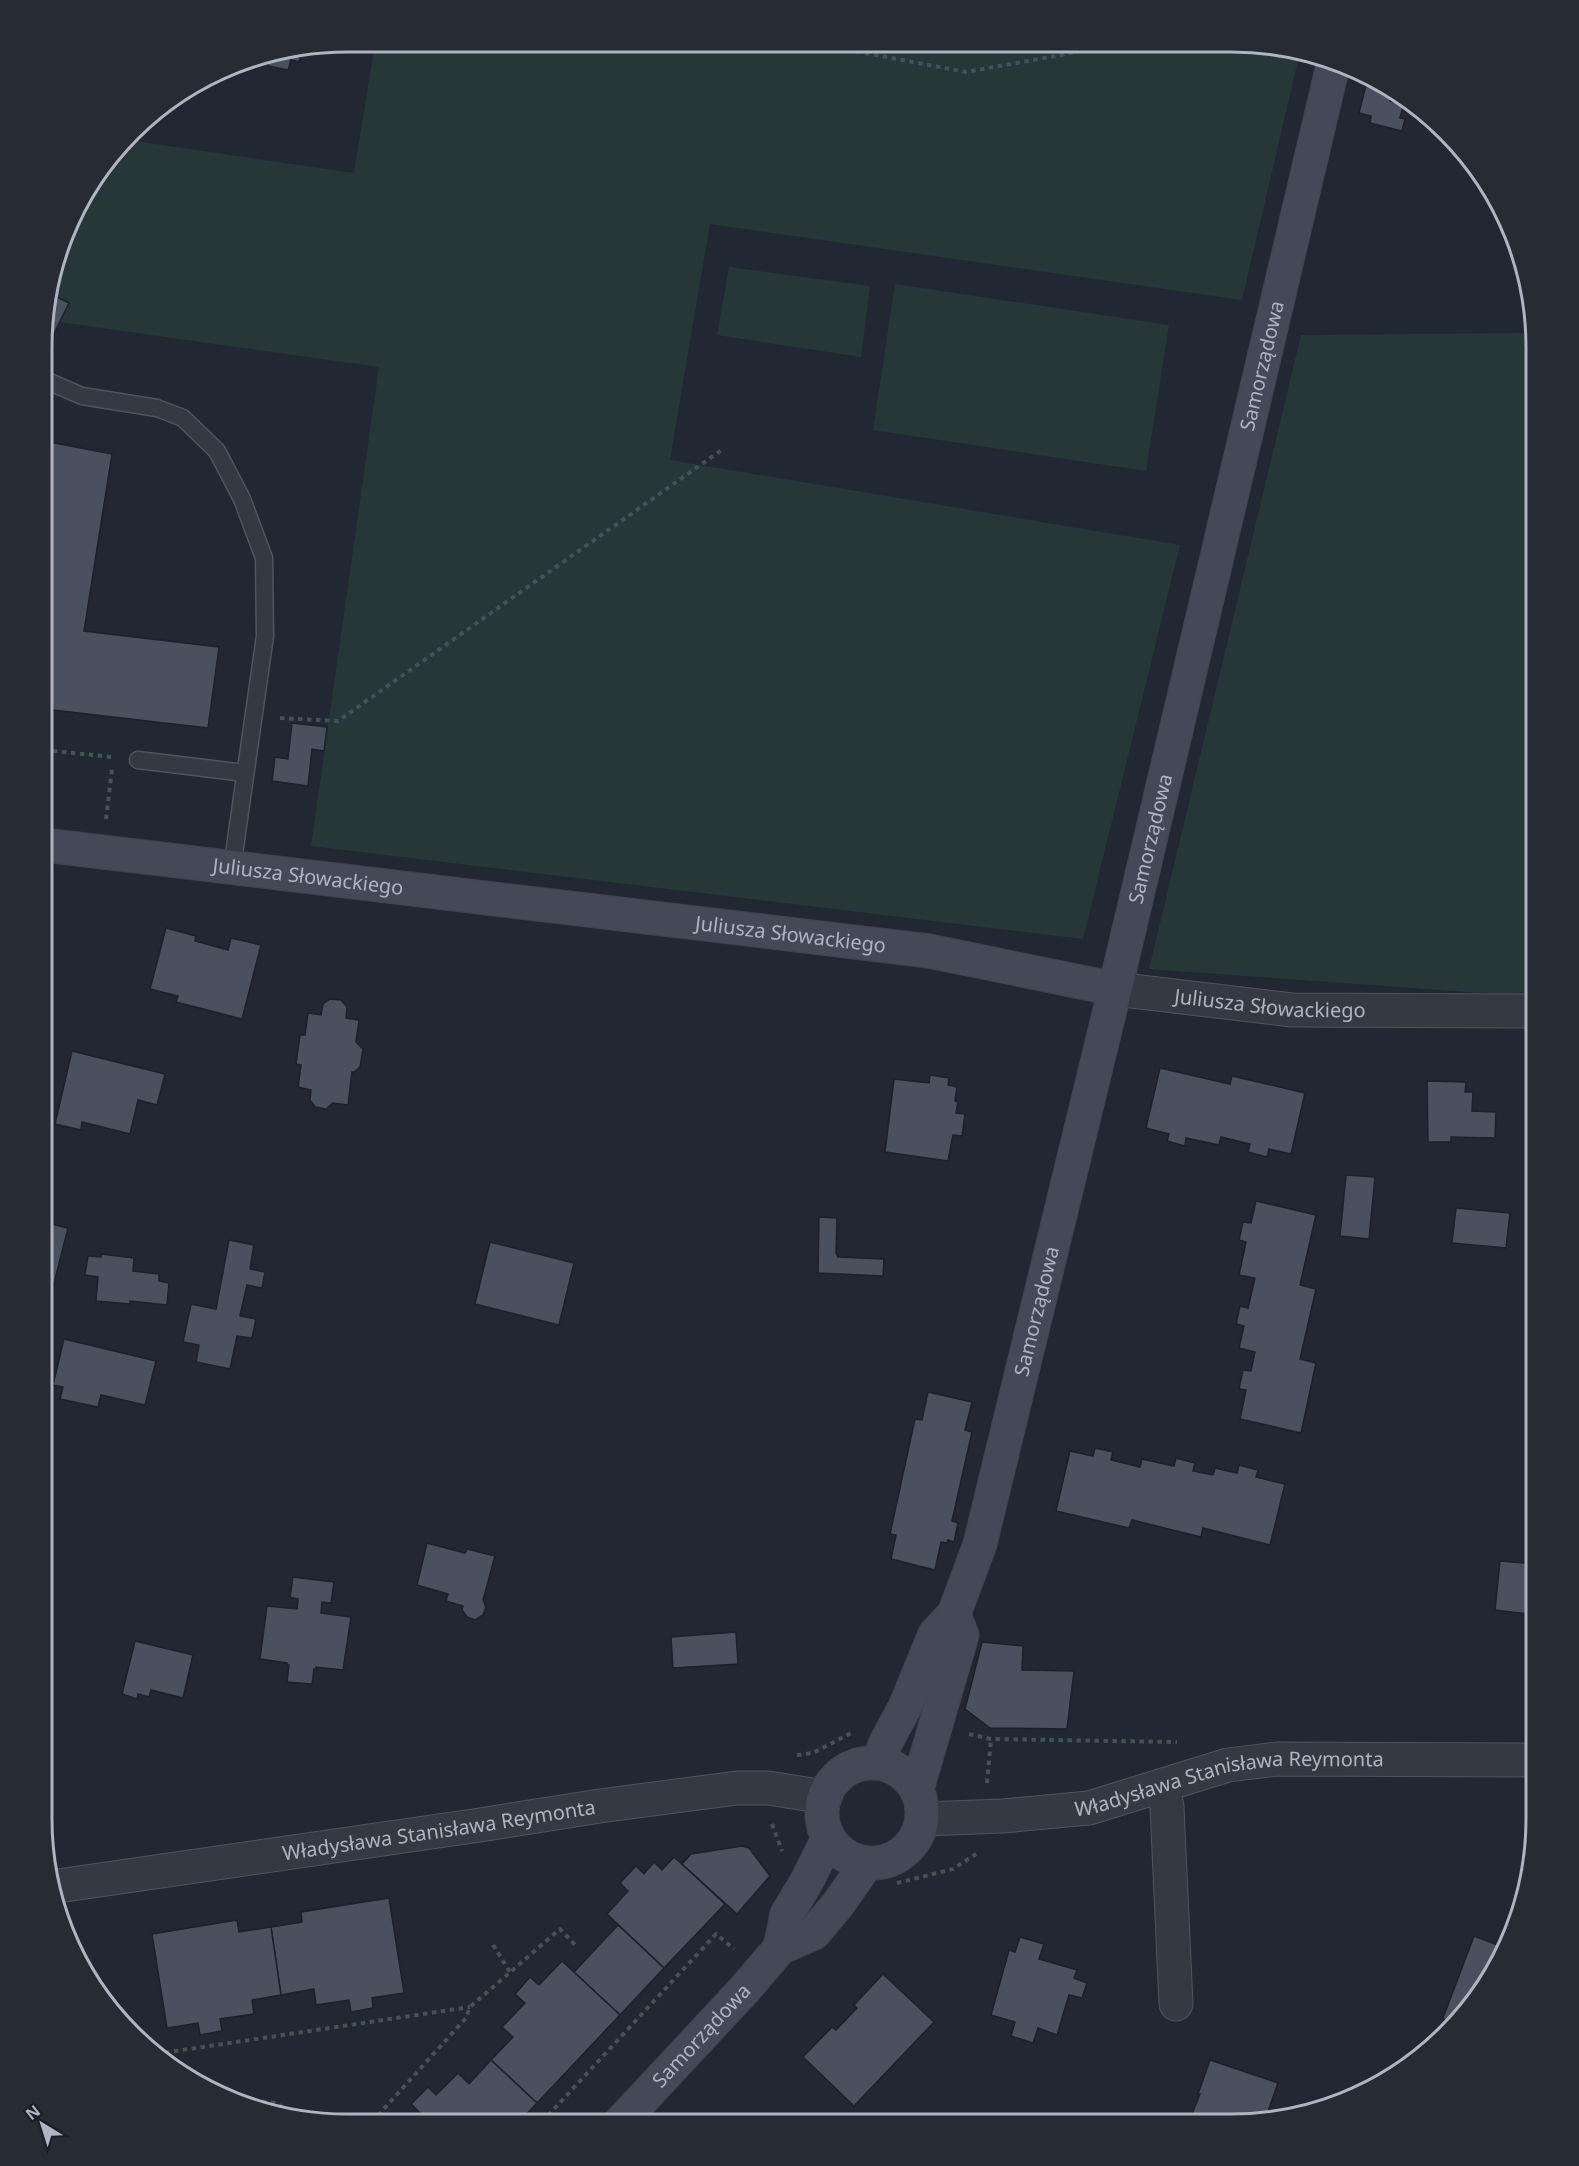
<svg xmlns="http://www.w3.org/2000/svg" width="1579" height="2166" font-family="'Noto Sans',sans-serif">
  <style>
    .green { fill: #273738 }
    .building { fill: #49515f; stroke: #1c212a; stroke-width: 1.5 }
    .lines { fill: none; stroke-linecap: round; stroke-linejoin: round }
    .lane-casing { stroke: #4f545f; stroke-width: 19 }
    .street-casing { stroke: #4f545f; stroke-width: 35 }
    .secondary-casing { stroke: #3e434d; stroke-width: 35 }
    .path { stroke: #445256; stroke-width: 4; stroke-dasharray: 4.5 4.5; stroke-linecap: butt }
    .lane { stroke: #343a44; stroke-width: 16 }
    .street { stroke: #343a44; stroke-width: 33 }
    .secondary { stroke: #434956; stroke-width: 33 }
    .labels { text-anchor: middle; stroke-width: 6; stroke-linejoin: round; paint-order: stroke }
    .street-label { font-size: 20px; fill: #aeb4c1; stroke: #1a1f28 }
    .rim { fill: none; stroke: #aeb4c1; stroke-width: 3 }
  </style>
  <rect width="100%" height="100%" fill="#212733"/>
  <!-- green -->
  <g class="green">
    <path d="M375 42 1272 45 1300 52 1242 300 710 224 670 460 1180 545 1083 939 311 846 379 367 45 320V307L83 195 128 140 354 173Z"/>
    <path d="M729 267 870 286 861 357 717 335Z"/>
    <path d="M895 284 1169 325 1146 471 873 430Z"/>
    <path d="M1535 333 1537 347V997L1149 969 1301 335Z"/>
  </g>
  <!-- building -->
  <g class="building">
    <path d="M302 49 299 62 291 60 288 70 268 66 269 55Z"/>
    <path d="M1366 85 1392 92 1390 101 1404 104 1400 118 1405 119 1402 131 1370 123 1371 116 1359 113Z"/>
    <path d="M49 293 69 303 45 352V307Z"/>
    <path d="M44 441 112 454 84 631 219 647 208 728 44 709Z"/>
    <path d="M292 723 327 727 324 751 312 749 308 786 272 781 275 757 288 759Z"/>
    <path d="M166 928 196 936 195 941 228 950 231 938 261 945 242 1019 176 1002 178 996 150 989Z"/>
    <path d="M330 999 341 1000 347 1007 346 1018 359 1020 356 1042 363 1049 360 1067 354 1072H352L348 1105 333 1103 326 1109 315 1107 310 1100 311 1090 298 1087 301 1065 296 1064 300 1035H305L308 1013 321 1015 323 1004Z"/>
    <path d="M72 1051 165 1074 157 1105 138 1100 130 1134 82 1122 81 1130 55 1124Z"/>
    <path d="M1160 1068 1230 1084 1232 1076 1305 1093 1291 1154 1269 1149 1267 1157 1248 1152 1250 1144 1221 1137 1219 1145 1186 1138 1185 1146 1167 1141 1169 1134 1146 1128Z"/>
    <path d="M930 1075 949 1078 948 1085 957 1087 955 1101 958 1102 956 1113 965 1114 962 1136 953 1135 948 1161 885 1152 894 1079 929 1083Z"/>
    <path d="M1427 1081 1466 1082 1465 1092H1473L1472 1111 1496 1112 1495 1138 1451 1137V1142H1428Z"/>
    <path d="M1346 1175 1375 1177 1369 1239 1340 1236Z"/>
    <path d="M1256 1201 1316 1215 1300 1285 1316 1289 1300 1359 1316 1363 1301 1433 1240 1419 1246 1390 1239 1389 1243 1370 1251 1371 1255 1352 1239 1348 1244 1326 1236 1324 1240 1306 1248 1308 1255 1278 1239 1275 1246 1242 1239 1240 1243 1222 1251 1223Z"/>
    <path d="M1456 1208 1510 1213 1506 1248 1452 1243Z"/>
    <path d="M819 1217 837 1218 836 1253 838 1257 884 1259 883 1276 818 1273Z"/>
    <path d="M43 1222 68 1228 52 1291 43 1289Z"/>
    <path d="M229 1240 254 1245 250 1269 265 1272 262 1288 247 1285 240 1316 256 1319 252 1338 237 1336 230 1369 196 1362 199 1345 183 1342 191 1304 216 1309Z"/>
    <path d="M490 1242 574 1263 559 1325 475 1304Z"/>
    <path d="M101 1254 134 1258 133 1271 159 1274V1281L169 1283 167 1305 130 1301V1304L96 1301 98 1277 85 1275 88 1256 101 1257Z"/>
    <path d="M64 1339 156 1361 145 1405 101 1395 98 1407 60 1399 63 1387 53 1385Z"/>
    <path d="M928 1392 972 1402 965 1430 972 1432 952 1521 958 1523 954 1542 948 1540 947 1543 941 1542 935 1570 891 1559 896 1535 890 1534 915 1419 922 1420Z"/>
    <path d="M1095 1448 1113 1452 1111 1460 1140 1467 1142 1459 1174 1466 1176 1458 1195 1463 1193 1471 1213 1475 1215 1468 1237 1473 1239 1465 1258 1470 1256 1477 1285 1484 1270 1545 1203 1528 1201 1537 1132 1520 1129 1528 1056 1511 1070 1451 1093 1456Z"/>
    <path d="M427 1543 465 1553 467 1549 495 1556 483 1600 486 1607 483 1615 475 1620 467 1617 462 1610 463 1606 446 1601 448 1594 417 1585Z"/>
    <path d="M1500 1561 1536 1564V1615L1495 1610Z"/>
    <path d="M293 1577 334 1582 331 1603 322 1602 321 1613 351 1617 343 1670 316 1667V1669H314L312 1684 287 1682 289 1665H287V1663L260 1659 267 1606 297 1609 298 1599 290 1597Z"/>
    <path d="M736 1632 738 1664 673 1668 671 1637Z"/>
    <path d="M135 1641 193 1655 183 1698 151 1690 149 1697 138 1694 137 1699 122 1694Z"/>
    <path d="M982 1642 1023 1646 1022 1670 1074 1671 1067 1729 990 1728 965 1709Z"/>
    <path d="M742 1846 749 1848 770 1876 737 1914 682 1864 691 1854Z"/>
    <path d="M674 1857 725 1904 664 1968 607 1914 628 1891 620 1883 636 1866 644 1874 654 1862 662 1870Z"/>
    <path d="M389 1898 404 1993 372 1998 373 2008 351 2012 349 2000 316 2005 314 1989 281 1995 271 1927 302 1922 301 1912Z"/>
    <path d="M237 1920 239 1932 271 1927 281 1995 252 2000 254 2014 220 2019 222 2031 200 2035 198 2023 167 2028 152 1934Z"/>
    <path d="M618 1925 664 1968 620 2015 574 1972Z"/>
    <path d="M1474 1936 1506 1948 1486 1988 1453 2025 1446 2022 1443 2018Z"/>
    <path d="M1020 1937 1044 1944 1039 1959 1077 1970 1074 1978 1087 1983 1082 1998 1069 1995 1057 2035 1038 2028 1033 2043 1011 2036 1015 2022 991 2015 1009 1950 1015 1952Z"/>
    <path d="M562 1961 620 2015 537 2103 491 2060 513 2037 502 2027 525 2003 515 1994 530 1977 539 1985Z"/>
    <path d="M883 1974 934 2022 854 2106 803 2057 832 2027 836 2030 857 2008 854 2005Z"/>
    <path d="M491 2060 537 2103 519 2122H411L420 2113 411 2104 428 2087 436 2095 458 2073 469 2084Z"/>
    <path d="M1210 2060 1278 2083 1265 2120 1232 2124H1188L1200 2094H1198Z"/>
  </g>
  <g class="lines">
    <!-- lane casing -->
    <g class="lane-casing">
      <g id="lane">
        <path d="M45 380 82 396 157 408 183 418 217 451 242 499 264 558 265 636 232 868"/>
        <path d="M138 760 245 773"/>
      </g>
    </g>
    <!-- street casing -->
    <g class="street-casing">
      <g id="street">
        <path id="s1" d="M1115 989 1292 1010 1537 1011"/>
        <path d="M1163 1785 1167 1807 1176 2004"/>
        <path id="s2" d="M923 1819 1003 1816 1089 1808 1228 1765 1277 1759 1536 1760"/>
        <path id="s3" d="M51 1887 480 1825 600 1806 737 1788H768L825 1797"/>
      </g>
    </g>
    <!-- secondary casing -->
    <g class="secondary-casing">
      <g id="secondary">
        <path id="s4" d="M44 845 929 951 1115 989"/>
        <circle cx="872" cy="1813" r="50"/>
        <path id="s5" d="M878 1763 886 1742 905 1707 935 1634 954 1614 980 1544 1115 989 1334 61"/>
        <path d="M917 1789 962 1635 954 1614"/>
        <path d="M780 1948 787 1914 807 1881 828 1839"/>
        <path id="s6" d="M621 2122 744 1990 780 1948 814 1933 839 1903 866 1864"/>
      </g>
    </g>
    <!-- path -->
    <g class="path">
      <path d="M812 43 966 72 1061 55 1110 44"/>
      <path d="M280 718 338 721 723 449"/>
      <path d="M44 750 112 757"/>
      <path d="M106 819 112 769"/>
      <path d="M969 1734 991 1739 1177 1742"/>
      <path d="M797 1755 813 1753 851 1733"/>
      <path d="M987 1783 991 1739"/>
      <path d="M772 1824 782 1851"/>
      <path d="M897 1883 953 1869 976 1854"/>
      <path d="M493 1945 510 1972"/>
      <path d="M156 2054 470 2007"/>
      <path d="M226 2098 276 2103 301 2119"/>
      <path d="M372 2122 466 2018 470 2007 560 1929 575 1945"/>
      <path d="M542 2122 716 1934 734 1949"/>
    </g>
    <!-- lane -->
    <use href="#lane" class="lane"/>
    <!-- street -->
    <use href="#street" class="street"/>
    <!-- secondary -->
    <use href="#secondary" class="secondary"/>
  </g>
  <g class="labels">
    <!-- street labels -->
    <g class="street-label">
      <text dy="7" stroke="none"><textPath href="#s5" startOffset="1455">Samorządowa</textPath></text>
      <text dy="7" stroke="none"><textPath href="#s5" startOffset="969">Samorządowa</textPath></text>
      <text dy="7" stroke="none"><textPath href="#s4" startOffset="266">Juliusza Słowackiego</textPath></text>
      <text dy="7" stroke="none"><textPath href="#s4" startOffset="752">Juliusza Słowackiego</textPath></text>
      <text dy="7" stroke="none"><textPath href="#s1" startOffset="156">Juliusza Słowackiego</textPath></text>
      <text dy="7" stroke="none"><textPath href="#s5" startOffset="483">Samorządowa</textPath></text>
      <text dy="7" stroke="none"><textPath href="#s2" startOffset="310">Władysława Stanisława Reymonta</textPath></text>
      <text dy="7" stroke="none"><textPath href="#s3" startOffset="392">Władysława Stanisława Reymonta</textPath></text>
      <text dy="7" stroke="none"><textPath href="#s6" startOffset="118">Samorządowa</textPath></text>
    </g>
  </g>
  <!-- crop -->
  <path d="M0 0H1579V2166H0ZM347 52H1231A295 295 0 0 1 1526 347V1819A295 295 0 0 1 1231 2114H347A295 295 0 0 1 52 1819V347A295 295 0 0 1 347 52Z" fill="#262b34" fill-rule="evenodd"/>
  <path class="rim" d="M347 52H1231A295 295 0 0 1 1526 347V1819A295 295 0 0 1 1231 2114H347A295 295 0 0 1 52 1819V347A295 295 0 0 1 347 52Z"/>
  <!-- north arrow -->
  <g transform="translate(42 2124) rotate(322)" stroke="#1a1f28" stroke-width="4.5" paint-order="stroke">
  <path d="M0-4.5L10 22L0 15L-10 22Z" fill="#aeb4c1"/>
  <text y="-9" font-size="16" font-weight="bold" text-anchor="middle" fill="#aeb4c1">N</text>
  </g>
</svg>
